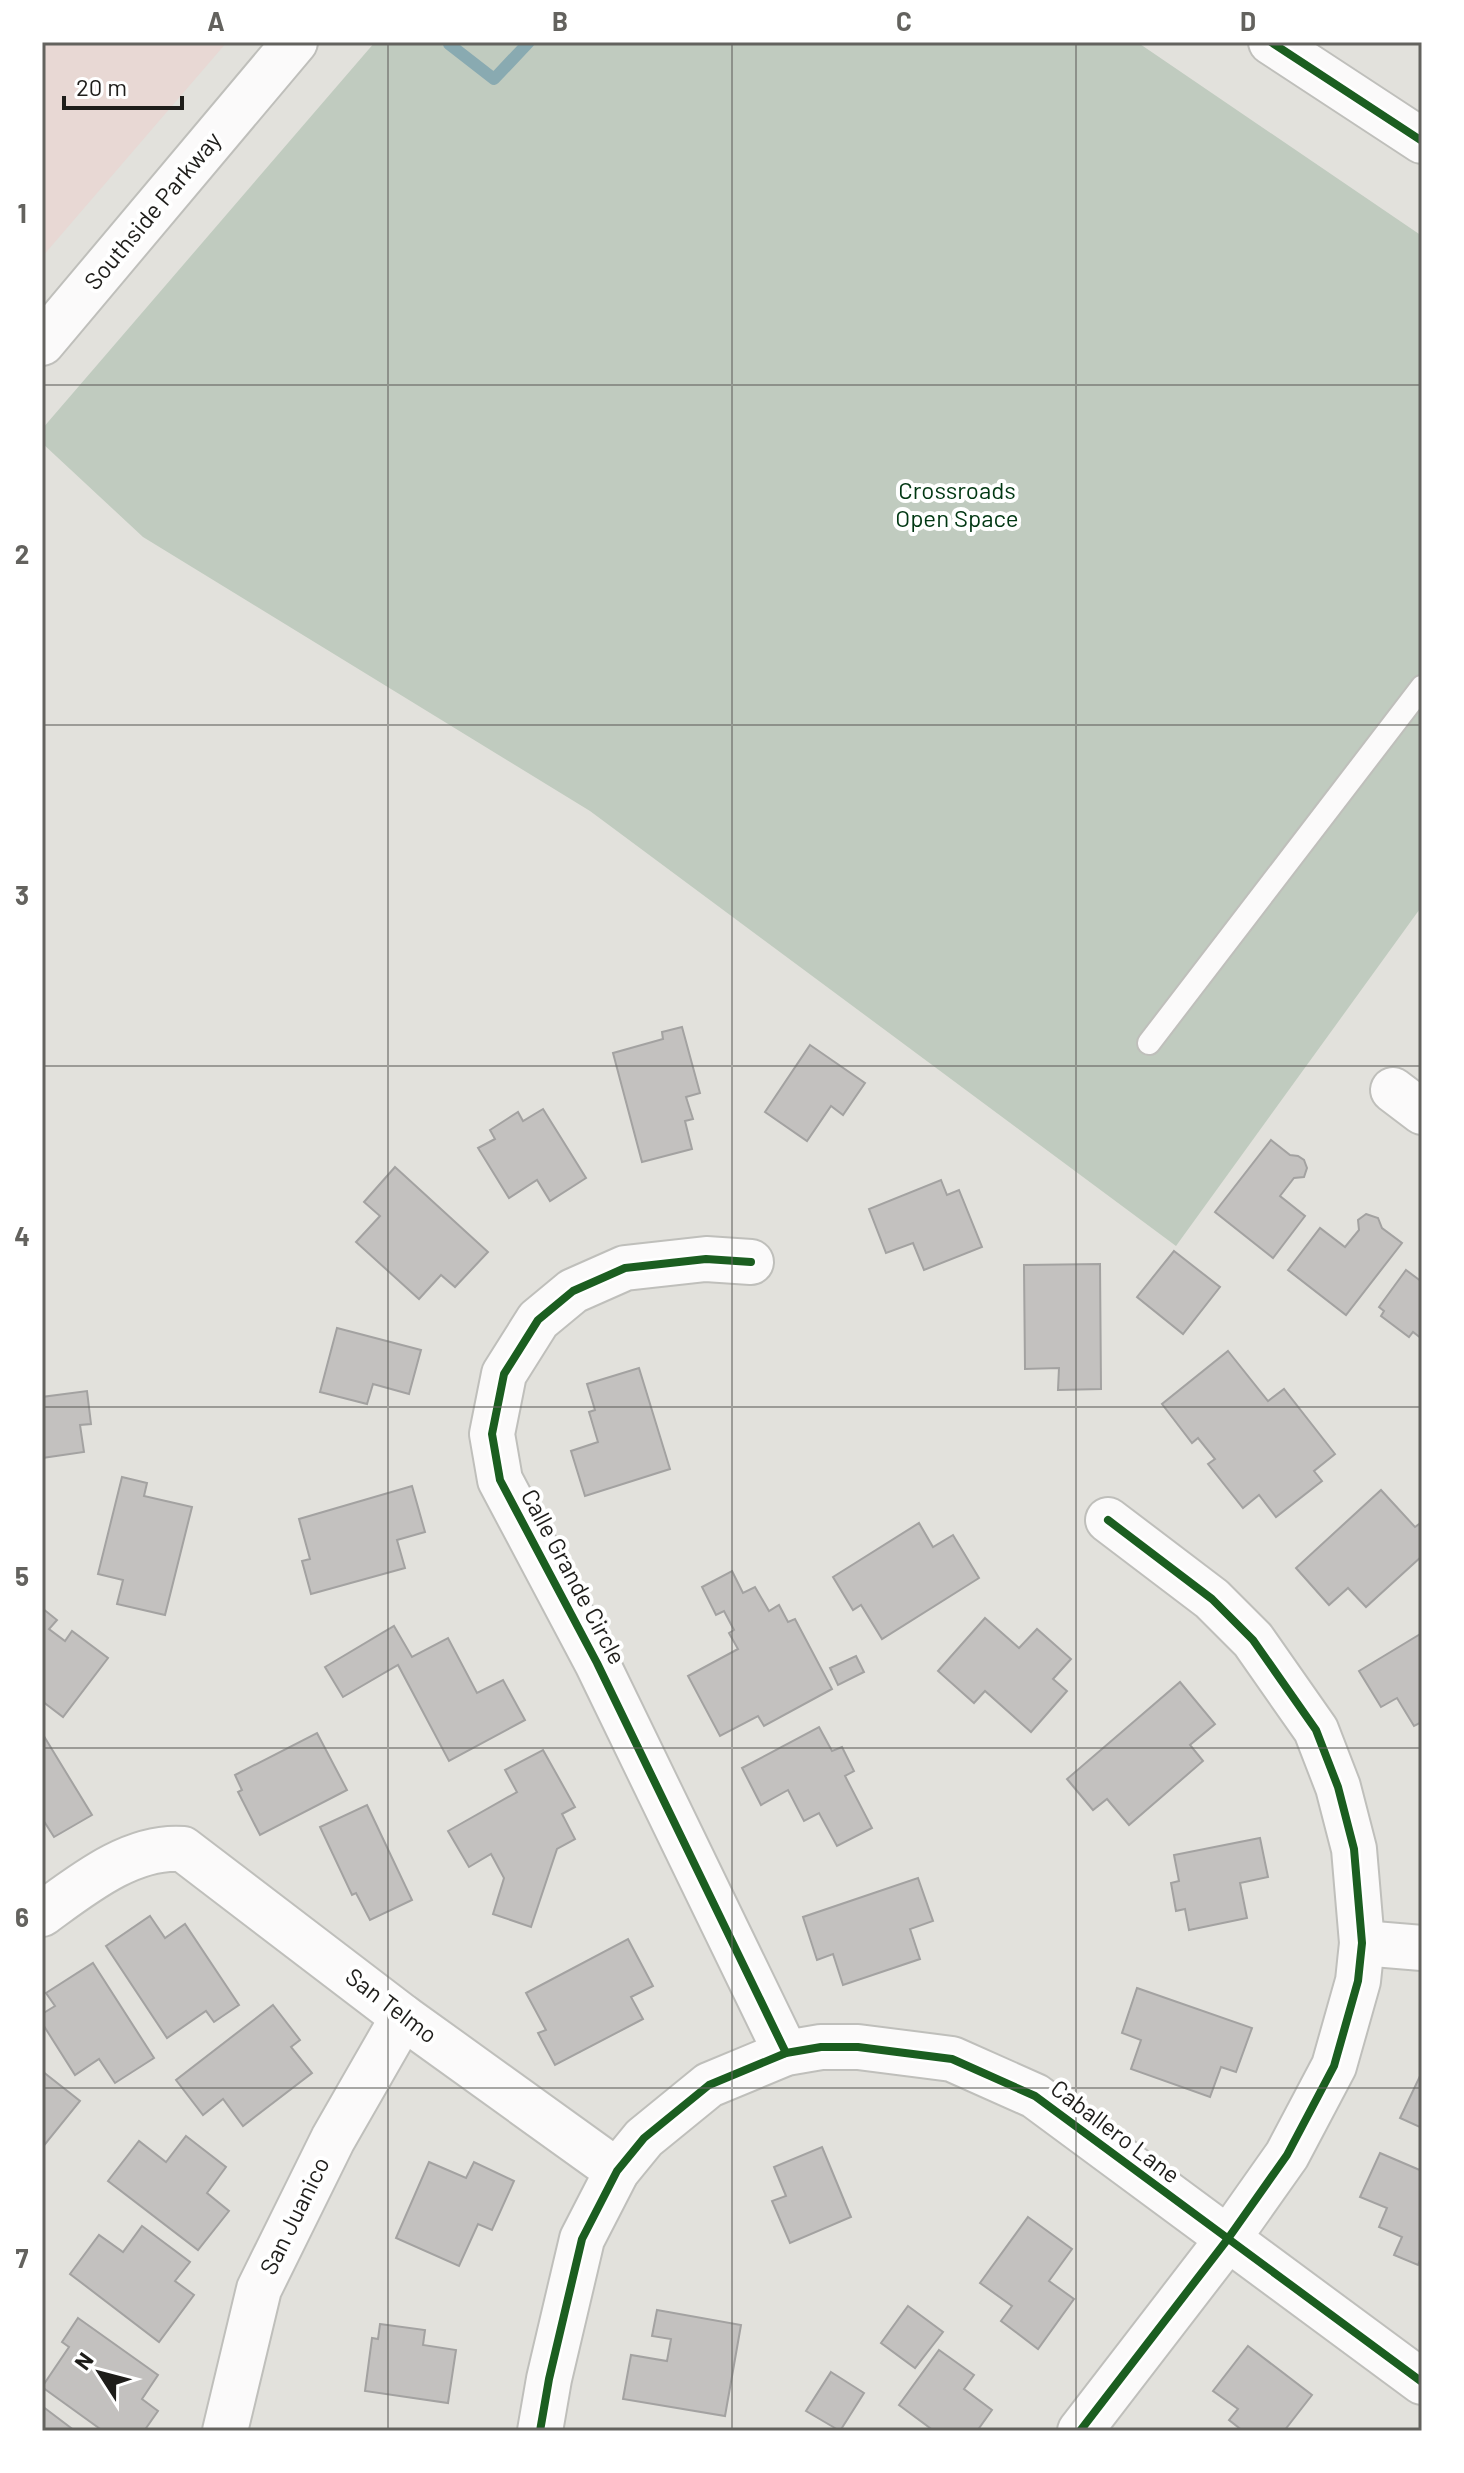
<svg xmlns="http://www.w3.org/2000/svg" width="1464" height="2473" font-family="Barlow,sans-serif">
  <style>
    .commercial { fill: #e8d8d4 }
    .green { fill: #c0cbbf }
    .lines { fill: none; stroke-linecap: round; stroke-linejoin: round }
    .stream { stroke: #89aab1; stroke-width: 12 }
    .building { fill: #c3c1bf; stroke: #a3a2a1; stroke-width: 2 }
    .service-casing { stroke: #bfbfbb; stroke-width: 26 }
    .minor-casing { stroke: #bfbfbb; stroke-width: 48 }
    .tertiary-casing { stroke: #bfbfbb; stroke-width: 48 }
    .service { stroke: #fbfafa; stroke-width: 22 }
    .minor { stroke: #fbfafa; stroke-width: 44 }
    .tertiary { stroke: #fbfafa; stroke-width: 44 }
    .cycleway-casing { stroke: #fff; stroke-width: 13 }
    .cycleway { stroke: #1b5e20; stroke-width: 8 }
    .grid { fill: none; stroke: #63625e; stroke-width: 2; stroke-opacity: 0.55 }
    .labels { text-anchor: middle; stroke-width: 8; stroke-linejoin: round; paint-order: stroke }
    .street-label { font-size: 24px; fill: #1e1d1a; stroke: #fff }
    .park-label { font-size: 24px; fill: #003712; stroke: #fff }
    .neatline { fill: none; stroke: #63625e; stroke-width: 3 }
    .grid-label { font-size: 26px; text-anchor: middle; font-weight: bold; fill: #63625e }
  </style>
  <rect width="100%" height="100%" fill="#e2e1dc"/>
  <!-- commercial -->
  <path class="commercial" d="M42 42H227L42 257Z"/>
  <!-- green -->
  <path class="green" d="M375 42H1137L1422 236V906L1176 1246 590 811 143 537 42 443V429Z"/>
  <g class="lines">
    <!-- stream -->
    <path class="stream" d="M449 44 494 79 529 42"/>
  </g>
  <!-- building -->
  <g class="building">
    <path d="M682 1027 700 1093 686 1097 693 1119 685 1121 692 1149 642 1162 613 1053 663 1039 662 1032Z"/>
    <path d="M810 1045 865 1083 843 1115 831 1106 807 1141 765 1112Z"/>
    <path d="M543 1109 586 1178 550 1201 537 1180 509 1198 478 1148 495 1139 490 1130 518 1112 523 1121Z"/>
    <path d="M1271 1140 1290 1155 1298 1156 1304 1160 1307 1168 1304 1177 1294 1178 1280 1196 1305 1216 1273 1258 1215 1212Z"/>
    <path d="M395 1167 488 1252 455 1287 441 1275 419 1299 356 1242 380 1216 364 1202Z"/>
    <path d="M941 1180 947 1195 959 1190 982 1247 924 1270 913 1243 886 1253 869 1209Z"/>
    <path d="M1366 1214 1378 1218 1382 1228 1402 1243 1346 1315 1288 1270 1320 1228 1345 1247 1359 1230 1358 1220Z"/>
    <path d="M1174 1251 1220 1287 1183 1334 1137 1297Z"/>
    <path d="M1100 1264 1101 1389 1058 1390 1059 1368 1025 1369 1024 1265Z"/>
    <path d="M1406 1270 1422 1282V1339L1413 1332 1409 1337 1381 1316 1384 1311 1379 1307Z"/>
    <path d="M337 1328 421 1350 409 1394 373 1384 367 1404 320 1392Z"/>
    <path d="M1228 1351 1268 1401 1284 1389 1335 1454 1314 1471 1322 1481 1276 1517 1259 1495 1243 1508 1208 1464 1215 1459 1198 1438 1192 1443 1162 1404Z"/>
    <path d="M639 1368 670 1469 585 1496 571 1451 598 1442 589 1412 595 1410 587 1384Z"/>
    <path d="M87 1391 91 1424 80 1425 84 1452 42 1458V1397Z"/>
    <path d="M122 1477 147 1483 144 1496 192 1507 165 1615 117 1604 123 1580 98 1574Z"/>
    <path d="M412 1486 425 1532 397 1540 405 1568 311 1594 302 1561 310 1559 299 1519Z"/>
    <path d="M1381 1490 1415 1527 1422 1522V1556L1366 1607 1348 1588 1329 1605 1296 1568Z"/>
    <path d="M919 1523 933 1547 953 1535 979 1578 882 1639 861 1605 853 1610 833 1577Z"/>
    <path d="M732 1571 743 1593 755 1587 769 1611 779 1605 788 1622 795 1619 832 1689 764 1726 758 1716 720 1736 688 1676 738 1649 729 1633 734 1630 724 1611 716 1615 702 1587Z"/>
    <path d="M42 1608 57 1620 49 1629 65 1641 72 1631 108 1658 63 1717 42 1701Z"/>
    <path d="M985 1618 1019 1648 1037 1629 1071 1659 1053 1679 1067 1691 1031 1732 985 1691 974 1703 938 1671Z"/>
    <path d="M394 1626 412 1657 448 1638 477 1693 503 1680 525 1720 449 1761 398 1665 343 1697 325 1667Z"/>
    <path d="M1422 1633V1722L1414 1726 1397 1698 1381 1707 1359 1671Z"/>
    <path d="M856 1656 864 1672 838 1685 830 1668Z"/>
    <path d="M1180 1682 1215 1724 1190 1745 1203 1761 1129 1825 1107 1799 1093 1810 1067 1779Z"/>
    <path d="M819 1727 832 1751 842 1747 854 1771 845 1776 872 1828 837 1846 819 1813 804 1821 788 1790 761 1805 742 1768Z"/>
    <path d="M42 1733 92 1815 54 1837 45 1823 42 1825Z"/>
    <path d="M317 1733 347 1790 260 1835 238 1792 242 1790 235 1775Z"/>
    <path d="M543 1750 575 1807 562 1814 575 1839 557 1849 531 1927 493 1914 504 1878 491 1854 469 1867 448 1831 517 1792 505 1770Z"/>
    <path d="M367 1805 412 1900 370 1920 356 1893 352 1895 320 1827Z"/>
    <path d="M1260 1838 1268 1877 1240 1883 1247 1918 1189 1930 1185 1909 1176 1911 1171 1883 1179 1881 1174 1855Z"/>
    <path d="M918 1878 933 1921 910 1929 920 1959 843 1985 833 1954 817 1960 803 1917Z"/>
    <path d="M150 1916 165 1938 185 1924 239 2005 214 2022 206 2011 167 2038 106 1946Z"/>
    <path d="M628 1939 653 1986 631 1997 643 2019 555 2065 538 2033 546 2030 526 1993Z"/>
    <path d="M93 1963 154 2058 115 2083 99 2059 75 2075 42 2023V2014L55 2006 46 1993Z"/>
    <path d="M1137 1988 1252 2028 1236 2072 1221 2067 1210 2097 1131 2069 1141 2040 1122 2033Z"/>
    <path d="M273 2005 300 2040 291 2047 312 2073 243 2126 223 2099 203 2115 176 2080Z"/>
    <path d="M42 2071 80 2101 42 2148Z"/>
    <path d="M1421 2074 1422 2075V2128L1400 2118Z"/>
    <path d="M186 2136 226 2167 207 2193 229 2211 198 2250 108 2181 139 2141 166 2162Z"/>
    <path d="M822 2147 851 2217 790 2243 772 2201 786 2196 774 2167Z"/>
    <path d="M1380 2153 1422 2171V2255L1418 2265 1394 2255 1402 2237 1379 2227 1387 2208 1360 2197Z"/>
    <path d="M429 2162 466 2178 474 2162 514 2181 492 2230 478 2224 459 2266 396 2238Z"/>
    <path d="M1028 2217 1072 2249 1049 2281 1074 2299 1038 2349 1001 2321 1012 2306 980 2283Z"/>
    <path d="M142 2226 190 2262 175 2281 194 2295 159 2342 70 2274 99 2235 123 2252Z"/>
    <path d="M908 2306 943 2332 915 2368 881 2343Z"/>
    <path d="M657 2310 741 2325 725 2416 623 2399 631 2355 667 2361 671 2339 652 2336Z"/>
    <path d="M78 2318 158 2375 142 2399 158 2411 144 2431H103L42 2387 69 2347 62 2342Z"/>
    <path d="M380 2324 425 2330 423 2345 456 2350 448 2403 365 2391 372 2338 378 2339Z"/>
    <path d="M1248 2346 1312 2395 1284 2431H1243L1229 2420 1238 2409 1213 2391Z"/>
    <path d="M939 2350 974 2375 964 2389 992 2410 977 2431H934L899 2405Z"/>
    <path d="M831 2372 864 2393 840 2431 806 2411Z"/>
    <path d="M42 2406 75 2431H42Z"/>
  </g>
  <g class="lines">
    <!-- service casing -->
    <g class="service-casing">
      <path id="service" d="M1149 1043 1422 687"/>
    </g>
    <!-- minor casing -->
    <g class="minor-casing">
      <g id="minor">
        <path d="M42 343 295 42"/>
        <path d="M1393 1090 1422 1112"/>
        <path d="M751 1262 706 1259 625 1268 573 1291 538 1320 504 1374 492 1434 500 1480 597 1663 786 2053"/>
        <path d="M42 1914C82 1885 131 1845 183 1849L403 2017 617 2171"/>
        <path d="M1362 1943 1422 1948"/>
        <path d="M225 2431 259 2289 333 2139 403 2017"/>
        <path d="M540 2431 549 2379 582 2239 617 2171 644 2138 709 2085 786 2053 821 2047H858L952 2059 1035 2096 1422 2382"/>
        <path d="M1080 2431 1227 2240 1287 2155 1334 2066 1358 1981 1362 1943 1354 1849 1338 1787 1316 1730 1253 1640 1212 1599 1108 1520"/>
      </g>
    </g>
    <!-- tertiary casing -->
    <g class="tertiary-casing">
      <path id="tertiary" d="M1271 42 1422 141"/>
    </g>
    <!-- service -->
    <use href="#service" class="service"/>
    <!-- minor -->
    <use href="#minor" class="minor"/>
    <!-- tertiary -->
    <use href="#tertiary" class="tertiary"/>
    <!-- cycleway casing -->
    <g class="cycleway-casing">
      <g id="cycleway">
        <path d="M1271 42 1422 141"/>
        <path d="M751 1262 706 1259 625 1268 573 1291 538 1320 504 1374 492 1434 500 1480 597 1663 786 2053"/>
        <path d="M540 2431 549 2379 582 2239 617 2171 644 2138 709 2085 786 2053 821 2047H858L952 2059 1035 2096 1422 2382"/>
        <path d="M1080 2431 1227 2240 1287 2155 1334 2066 1358 1981 1362 1943 1354 1849 1338 1787 1316 1730 1253 1640 1212 1599 1108 1520"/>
      </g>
    </g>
    <!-- cycleway -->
    <use href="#cycleway" class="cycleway"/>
  </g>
  <!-- grid -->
  <path class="grid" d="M388 42V2431M732 42V2431M1076 42V2431M42 385H1422M42 725H1422M42 1066H1422M42 1407H1422M42 1748H1422M42 2088H1422"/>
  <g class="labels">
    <!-- street labels -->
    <g class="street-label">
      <text transform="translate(153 211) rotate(-50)" y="8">Southside Parkway</text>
      <text transform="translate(573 1577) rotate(62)" y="8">Calle Grande Circle</text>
      <text transform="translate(391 2006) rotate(37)" y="8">San Telmo</text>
      <text transform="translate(1115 2132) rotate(37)" y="8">Caballero Lane</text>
      <text transform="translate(295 2216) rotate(-64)" y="8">San Juanico</text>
    </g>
    <!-- park labels -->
    <g class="park-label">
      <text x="957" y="499">Crossroads<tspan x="957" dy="28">Open Space</tspan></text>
    </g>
  </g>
  <!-- border -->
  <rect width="1464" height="2473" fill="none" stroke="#ffffff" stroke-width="88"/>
  <!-- north arrow -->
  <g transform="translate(100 2373) rotate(306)" stroke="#ffffff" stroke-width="6" paint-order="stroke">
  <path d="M0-6L14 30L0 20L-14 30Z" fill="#1e1d1a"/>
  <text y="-12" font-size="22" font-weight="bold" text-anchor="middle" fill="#1e1d1a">N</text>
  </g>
  <!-- scale -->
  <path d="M64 96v12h118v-12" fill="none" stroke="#1e1d1a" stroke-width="4"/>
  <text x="76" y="96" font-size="24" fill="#1e1d1a" stroke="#ffffff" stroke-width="6" paint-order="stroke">20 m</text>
  <rect x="44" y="44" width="1376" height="2385" class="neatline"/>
  <g class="grid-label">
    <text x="216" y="31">A</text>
    <text x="560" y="31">B</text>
    <text x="904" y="31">C</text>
    <text x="1248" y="31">D</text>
    <text x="22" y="223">1</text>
    <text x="22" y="564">2</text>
    <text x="22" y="905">3</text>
    <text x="22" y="1246">4</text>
    <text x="22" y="1586">5</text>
    <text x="22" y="1927">6</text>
    <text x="22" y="2268">7</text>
  </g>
</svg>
